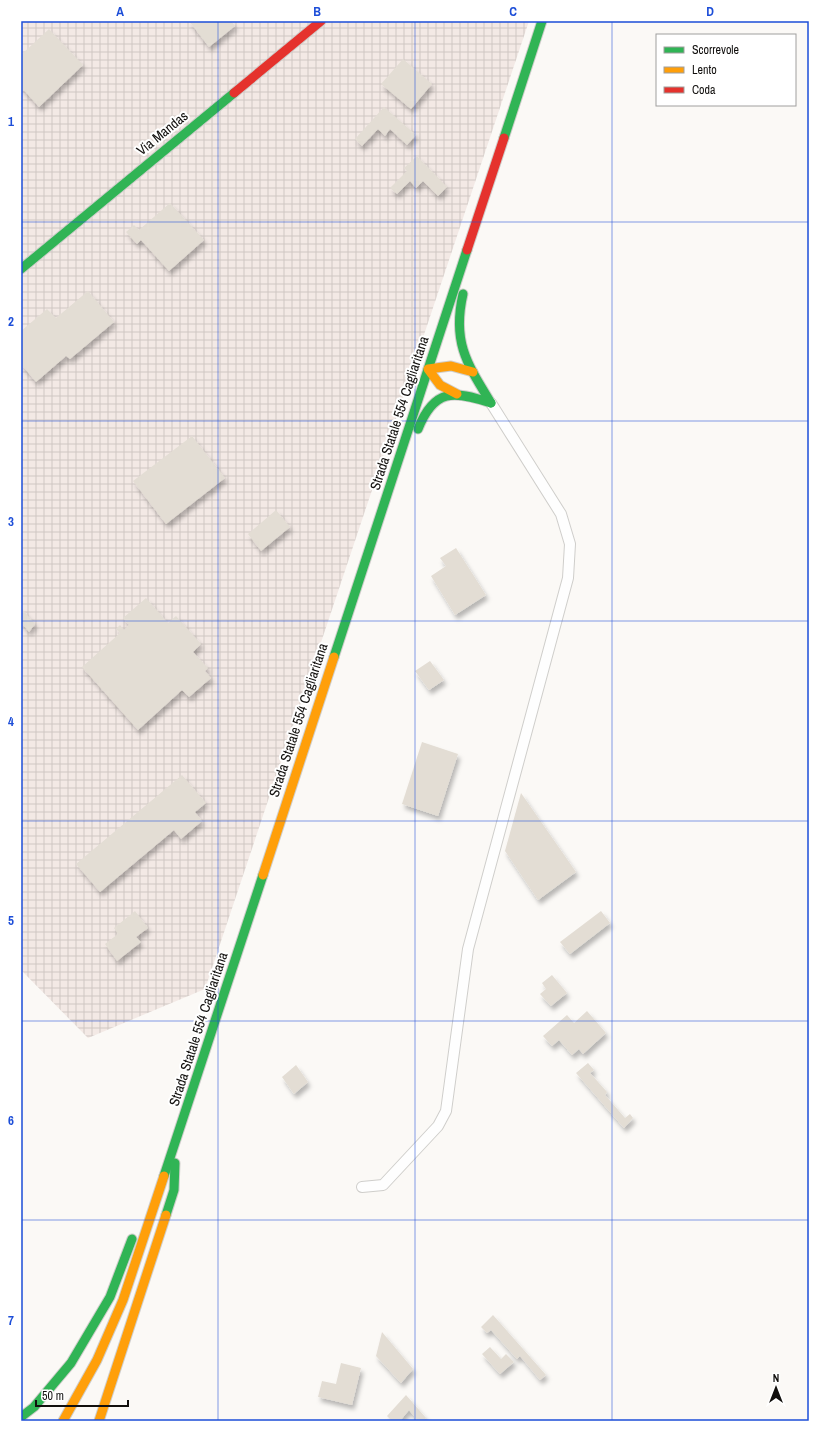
<svg xmlns="http://www.w3.org/2000/svg" width="830" height="1442" font-family="'Archivo Narrow',sans-serif">
  <style>
    .industrial { fill: url(#industrial-grid) }
    .building { fill: #e3ddd4; filter: url(#shadow) }
    .lines { fill: none; stroke-linecap: round; stroke-linejoin: round }
    .street-casing { stroke: #cfcecb; stroke-width: 12 }
    .fast-casing { stroke: #cfcecb; stroke-width: 11 }
    .slow-casing { stroke: #cfcecb; stroke-width: 11 }
    .jam-casing { stroke: #cfcecb; stroke-width: 11 }
    .street { stroke: #fefefe; stroke-width: 10 }
    .fast { stroke: #30b455; stroke-width: 9 }
    .slow { stroke: #ff9f0a; stroke-width: 9 }
    .jam { stroke: #e5322d; stroke-width: 9 }
    .grid { fill: none; stroke: #1d4ed8; stroke-width: 1; stroke-opacity: 0.55 }
    .labels { text-anchor: middle; stroke-width: 4; stroke-linejoin: round; paint-order: stroke }
    .street-label { font-size: 14px; fill: #110f0d; stroke: #fff }
    .neatline { fill: none; stroke: #1d4ed8; stroke-width: 1.5 }
    .grid-label { font-size: 13px; text-anchor: middle; font-weight: bold; fill: #1d4ed8 }
  </style>
  <defs>
    <pattern id="industrial-grid" width="8" height="8" patternUnits="userSpaceOnUse"><rect width="8" height="8" fill="#f3e9e5"/><path d="M0 4h8M4 0v8" fill="none" stroke="#cfc7c3"/></pattern>
    <filter id="shadow"><feDropShadow dx="2.5" dy="4.5" stdDeviation="2" flood-color="#0004"/></filter>
  </defs>
  <rect width="100%" height="100%" fill="#fbf9f6"/>
  <!-- industrial -->
  <path class="industrial" d="M21 21H529L205 989 88 1038 21 970Z"/>
  <!-- building -->
  <g class="building">
    <path d="M189 21H231L235 26 209 47Z"/>
    <path d="M49 29 83 65 39 107 21 87V55Z"/>
    <path d="M403 59 432 84 411 109 381 84Z"/>
    <path d="M384 107 416 135 407 145 390 129 385 136 378 129 362 146 355 139Z"/>
    <path d="M417 156 447 187 438 196 423 181 416 188 410 181 397 194 390 188 407 171 404 168Z"/>
    <path d="M170 203 204 240 169 271 141 240 137 244 126 232 134 225 139 230Z"/>
    <path d="M88 291 114 322 70 359 66 356 36 382 21 364V331L47 309 56 318Z"/>
    <path d="M192 436 225 478 166 524 133 481Z"/>
    <path d="M276 510 290 527 261 551 248 534Z"/>
    <path d="M456 548 486 595 455 615 431 576 446 566 440 558Z"/>
    <path d="M146 598 168 623 176 616 201 644 193 652 208 668 205 671 211 678 189 697 182 690 138 730 82 667 120 633 116 629 120 625 124 630 129 625 123 618Z"/>
    <path d="M21 608 35 624 29 632 21 622Z"/>
    <path d="M430 661 444 680 429 690 415 671Z"/>
    <path d="M422 742 458 754 438 816 402 804Z"/>
    <path d="M182 775 206 803 195 812 202 821 181 839 174 830 100 892 76 864Z"/>
    <path d="M521 793 576 872 538 900 505 851Z"/>
    <path d="M135 911 148 928 136 937 141 942 117 961 105 944 118 934 114 928Z"/>
    <path d="M601 911 610 923 570 954 560 942Z"/>
    <path d="M552 975 567 993 551 1006 540 994 546 989 542 983Z"/>
    <path d="M587 1011 606 1033 583 1054 579 1049 572 1055 559 1040 552 1046 543 1036 567 1015 574 1023Z"/>
    <path d="M588 1063 594 1070 590 1073 607 1092 605 1095 625 1118 630 1114 633 1118 624 1128 576 1073Z"/>
    <path d="M296 1065 308 1082 294 1094 282 1077Z"/>
    <path d="M493 1315 546 1375 540 1380 520 1356 517 1359 491 1330 487 1333 481 1327Z"/>
    <path d="M382 1332 413 1369 401 1383 376 1356Z"/>
    <path d="M490 1347 501 1359 506 1354 514 1362 500 1374 482 1354Z"/>
    <path d="M341 1363 361 1368 352 1405 318 1397 322 1381 336 1384Z"/>
    <path d="M406 1395 426 1418 423 1421H418L409 1410 400 1421H392L387 1416Z"/>
  </g>
  <g class="lines">
    <!-- street casing -->
    <g class="street-casing">
      <path id="street" d="M362 1187 383 1185 438 1126 446 1111 468 949 568 578 570 544 561 514 491 403"/>
    </g>
    <!-- fast casing -->
    <g class="fast-casing">
      <g id="fast">
        <path d="M504 138 542 21"/>
        <path d="M21 269 234 93"/>
        <path d="M463 294C452 342 467 364 491 403"/>
        <path d="M418 429C434 389 453 390 491 403"/>
        <path d="M334 657 467 250"/>
        <path d="M164 1176 263 875"/>
        <path d="M166 1215 174 1190 175 1163"/>
        <path d="M21 1417 34 1407 71 1363 110 1297 132 1239"/>
      </g>
    </g>
    <!-- slow casing -->
    <g class="slow-casing">
      <g id="slow">
        <path d="M457 394 440 385 428 369 451 366 473 372"/>
        <path d="M263 875 334 657"/>
        <path d="M63 1421 97 1360 123 1300 164 1176"/>
        <path d="M99 1421 166 1215"/>
      </g>
    </g>
    <!-- jam casing -->
    <g class="jam-casing">
      <g id="jam">
        <path d="M234 93 321 21"/>
        <path d="M467 250 504 138"/>
      </g>
    </g>
    <!-- street -->
    <use href="#street" class="street"/>
    <!-- fast -->
    <use href="#fast" class="fast"/>
    <!-- slow -->
    <use href="#slow" class="slow"/>
    <!-- jam -->
    <use href="#jam" class="jam"/>
  </g>
  <!-- grid -->
  <path class="grid" d="M218 21V1421M415 21V1421M612 21V1421M21 222H809M21 421H809M21 621H809M21 821H809M21 1021H809M21 1220H809"/>
  <g class="labels">
    <!-- street labels -->
    <g class="street-label">
      <text transform="translate(162 133) rotate(-39)" y="5">Via Mandas</text>
      <text transform="translate(399 413) rotate(-72)" y="5">Strada Statale 554 Cagliaritana</text>
      <text transform="translate(298 720) rotate(-72)" y="5">Strada Statale 554 Cagliaritana</text>
      <text transform="translate(198 1029) rotate(-72)" y="5">Strada Statale 554 Cagliaritana</text>
    </g>
  </g>
  <!-- border -->
  <rect width="830" height="1442" fill="none" stroke="#ffffff" stroke-width="44"/>
  <!-- legend -->
  <rect x="656" y="34" width="140" height="72" fill="#ffffff" stroke="#a09f9e"/>
  <rect x="664" y="47" width="20" height="6" fill="#30b455" stroke="#a09f9e"/>
  <text x="692" y="54" font-size="12" fill="#110f0d">Scorrevole</text>
  <rect x="664" y="67" width="20" height="6" fill="#ff9f0a" stroke="#a09f9e"/>
  <text x="692" y="74" font-size="12" fill="#110f0d">Lento</text>
  <rect x="664" y="87" width="20" height="6" fill="#e5322d" stroke="#a09f9e"/>
  <text x="692" y="94" font-size="12" fill="#110f0d">Coda</text>
  <!-- north arrow -->
  <g transform="translate(776 1388)" stroke="#ffffff" stroke-width="3" paint-order="stroke">
  <path d="M0-3L7 15L0 10L-7 15Z" fill="#110f0d"/>
  <text y="-6" font-size="11" font-weight="bold" text-anchor="middle" fill="#110f0d">N</text>
  </g>
  <!-- scale -->
  <path d="M36 1400v6h92v-6" fill="none" stroke="#110f0d" stroke-width="2"/>
  <text x="42" y="1400" font-size="12" fill="#110f0d" stroke="#ffffff" stroke-width="3" paint-order="stroke">50 m</text>
  <rect x="22" y="22" width="786" height="1398" class="neatline"/>
  <g class="grid-label">
    <text x="120" y="16">A</text>
    <text x="317" y="16">B</text>
    <text x="513" y="16">C</text>
    <text x="710" y="16">D</text>
    <text x="11" y="126">1</text>
    <text x="11" y="326">2</text>
    <text x="11" y="526">3</text>
    <text x="11" y="726">4</text>
    <text x="11" y="925">5</text>
    <text x="11" y="1125">6</text>
    <text x="11" y="1325">7</text>
  </g>
</svg>
